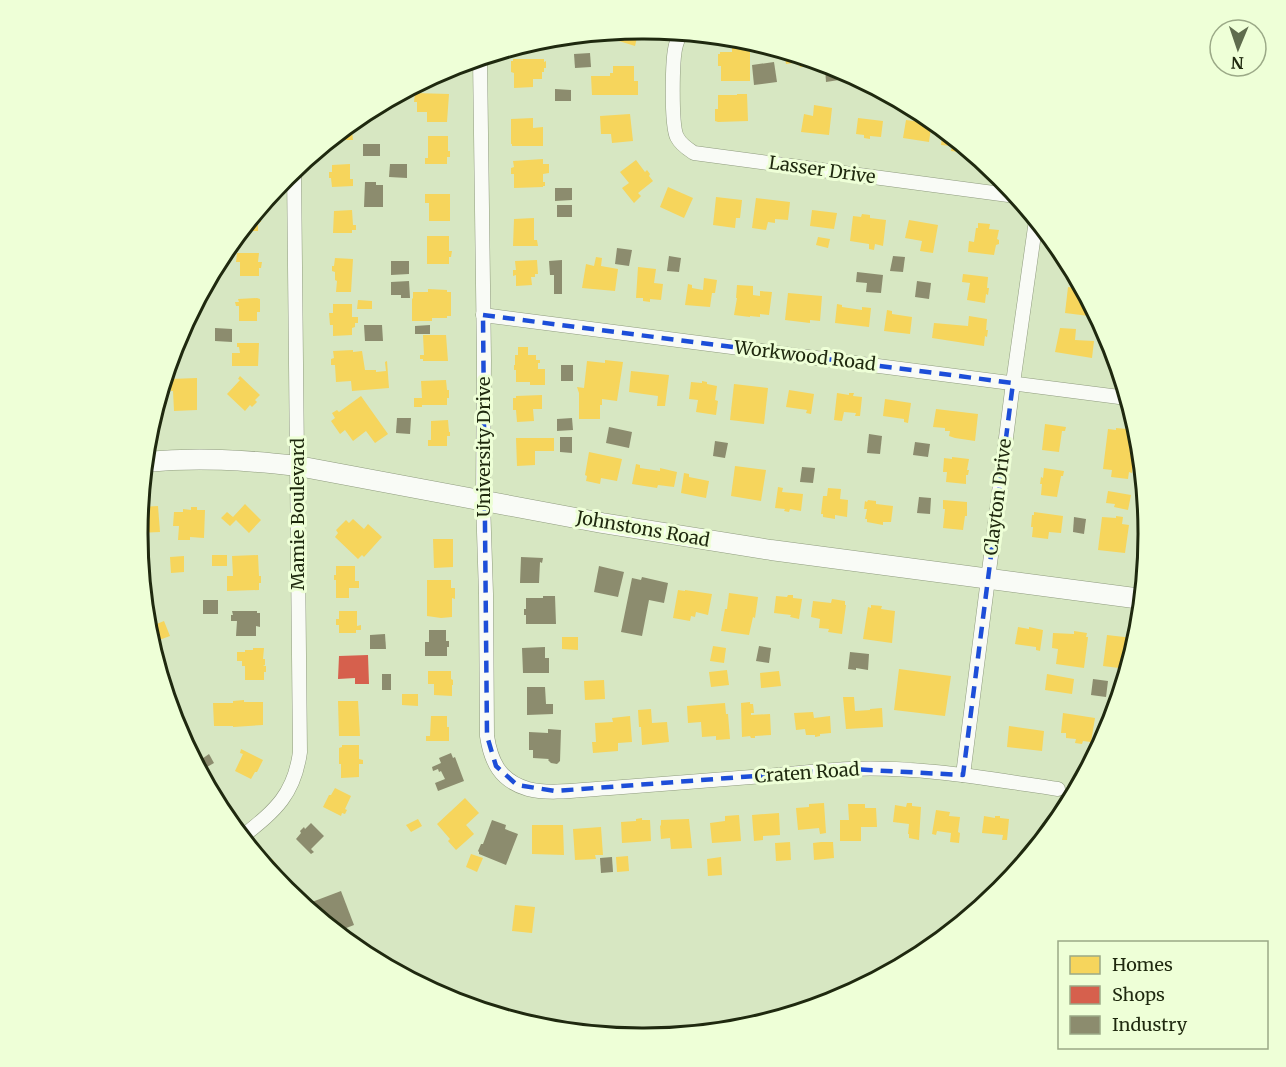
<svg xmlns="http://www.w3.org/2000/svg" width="1286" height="1067" font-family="Merriweather,serif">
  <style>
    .homes { fill: #f6d55c }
    .shops { fill: #d6604d }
    .industry { fill: #8c8c6e }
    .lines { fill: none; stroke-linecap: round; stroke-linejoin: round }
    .street-casing { stroke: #8f9b7e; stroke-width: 15 }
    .secondary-casing { stroke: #8f9b7e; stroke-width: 21 }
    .street { stroke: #f9fbf6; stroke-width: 14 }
    .secondary { stroke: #f9fbf6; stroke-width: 20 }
    .marked { fill: none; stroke: #1d4ed8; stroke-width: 4.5; stroke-dasharray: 12 8; stroke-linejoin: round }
    .labels { text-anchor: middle; stroke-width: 6; stroke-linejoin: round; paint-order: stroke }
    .street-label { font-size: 18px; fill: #1f290f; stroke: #eeffd7 }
    .rim { fill: none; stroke: #1f290f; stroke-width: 3 }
  </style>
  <rect width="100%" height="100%" fill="#d7e7c2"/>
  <!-- homes -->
  <g class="homes">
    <path d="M639 29 635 46 603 36 604 32Z"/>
    <path d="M540 40V45H524V44Z"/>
    <path d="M732 48H750V81H721V66H718V54H720V52H732Z"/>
    <path d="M784 51 824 63 800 67 799 62 786 64Z"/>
    <path d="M513 59H544V62L546 61V68H544V72H542V79H533V87L514 88V73L511 72V61H513Z"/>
    <path d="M613 66H634V81H638V95H592L591 76H610V73H613Z"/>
    <path d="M415 93 449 94 447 122H427V112H417V102H414Z"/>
    <path d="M737 94H747L748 121 718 122 715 121V109H718V95H737Z"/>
    <path d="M814 105 832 108 829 135 801 132 804 114 813 116Z"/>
    <path d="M630 114 633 141 612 143 611 134H601L600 116Z"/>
    <path d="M923 116 927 117 932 121 929 142 903 138 906 120 922 122Z"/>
    <path d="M533 118V128L543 127V146H512V144H511V119Z"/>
    <path d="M858 118 883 121 881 137 870 136V139L864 138V135L856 134Z"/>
    <path d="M349 125V132H352L353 140H330Z"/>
    <path d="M943 129 968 150V153L951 151 952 146 941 145Z"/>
    <path d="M428 136H448V151H450V157H447V164H425V158H428Z"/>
    <path d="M543 159V164H549V173L543 174V182H545V186H543V187L514 188V174H511V168L514 167 513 161Z"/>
    <path d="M636 160 645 172 647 170 650 174 649 176 653 181 638 193 641 196 634 203 622 188 629 183 620 172Z"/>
    <path d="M350 164V179H353V186L332 187 331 178H329V172H332V165Z"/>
    <path d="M668 187 693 198 684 218 660 207Z"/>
    <path d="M425 194H450V221H429V203H425Z"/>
    <path d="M716 197 742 200 740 218H736L735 228 713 225Z"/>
    <path d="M756 198 790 202 788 220 775 219V223L768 222 766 230 752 228Z"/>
    <path d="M352 210 353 225H356V230H352V233H333L334 211Z"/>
    <path d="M812 210 837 213 834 229 810 226Z"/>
    <path d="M258 211V217L261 218V222H258V231H241Z"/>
    <path d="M862 214 870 215V218L886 220 883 246 875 244 874 250 869 249V244L850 241 853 216 861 217Z"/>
    <path d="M534 218V240H537L538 246H513L514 219Z"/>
    <path d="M909 220 938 225 933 253 920 251 922 241 905 238Z"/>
    <path d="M978 223 990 224 989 229 999 230 997 239 999 240V244L996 245 994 255 968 252 969 241 974 242 976 228H978Z"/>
    <path d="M427 236H449V251H452L451 257H449V264H427Z"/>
    <path d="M818 237 830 239 828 248 816 245Z"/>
    <path d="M237 253H259L258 262H262L261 268H259V276H240V262H236Z"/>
    <path d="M596 257 602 258 601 266 618 269 615 291 582 288 586 264 594 266Z"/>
    <path d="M335 258 353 259 351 292H336L337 281 335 280V272L332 271V266H334Z"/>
    <path d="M537 260 538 274H535V277H531L532 285 516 286V275L513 276V270H516L515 261Z"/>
    <path d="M638 267 656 269 654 283 663 284 661 300 650 299V302L643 301V298H636Z"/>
    <path d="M963 274 988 277 987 288H989L988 295 986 294 985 303 967 300 970 283 962 282Z"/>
    <path d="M704 278 717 280 715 293H712L710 307 685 305 688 284 692 285V288L703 290Z"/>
    <path d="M737 285 753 286V295L760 296V291L772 292 769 315 760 314V317L750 316V317L734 315 737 298H736Z"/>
    <path d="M1068 287 1082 289 1097 317 1065 313Z"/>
    <path d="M428 289 447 290V292H451V316H447V318H432V321H412V299L413 298V292H428Z"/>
    <path d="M788 293 822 296 820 321 810 320V323L785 320Z"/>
    <path d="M257 298 260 299V312H257V321H239V306H236L235 302H239L238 299Z"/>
    <path d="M358 300 372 301V309H357Z"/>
    <path d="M333 304H352V317H358V323H355V327L352 328V335L333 336V325H330L329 313H333Z"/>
    <path d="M837 304 842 305V307L862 310V307L871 308 869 327 835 323Z"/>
    <path d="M887 310 892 311V314L912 317 910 334 884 331Z"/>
    <path d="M969 316 987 319 986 330H988L987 337 985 336 984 346 932 338 934 323 968 326Z"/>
    <path d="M1060 328 1076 329 1075 340 1094 341 1092 358 1055 352Z"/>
    <path d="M423 335H446L448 361H423V359H420V355H424Z"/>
    <path d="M237 343H259L258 366H232V353H240L239 347H237Z"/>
    <path d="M518 347H528V355H536V360H540V363H538V369H545V385H530V382H516V370H514V365H515V355H518Z"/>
    <path d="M353 350V352L362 351 365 370H376V372L386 371 385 362 387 361 389 388 352 391 351 381 336 382 335 365H331V359L334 358 333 351Z"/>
    <path d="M605 360 623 362 617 401 602 399V405H600V419H579V393L577 387 584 388 587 361 605 363Z"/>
    <path d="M631 371 669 375 665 406H657L658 396 629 392Z"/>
    <path d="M240 376 260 395 255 400 257 402 252 407 250 405 245 411 227 394 240 380 238 379Z"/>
    <path d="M197 378V410L174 411 173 391H171V379Z"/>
    <path d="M446 380 447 390H449V398H447V405H422V407H414V398H422L421 381Z"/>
    <path d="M702 381 707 382V384L717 386 715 400 718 401 716 415 696 412 698 400 689 399 691 382 702 383Z"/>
    <path d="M734 384 768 388 764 424 730 420Z"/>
    <path d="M789 390 814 394 811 414 806 413 807 410 786 407Z"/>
    <path d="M837 393 849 395V393H854L853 396 862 397 860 416H855L856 413 844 412 842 421 834 420Z"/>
    <path d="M542 395V409H533L534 421 517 422 516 410H513V398H516V396Z"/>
    <path d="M361 396 388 434 375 443 366 431 353 441 345 430 340 434 331 421 335 418 332 413 337 410 339 412Z"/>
    <path d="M885 399 911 403 908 423 904 422V419L883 416Z"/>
    <path d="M936 409 978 414 975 441 955 438 949 436 950 431H945V428L933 427Z"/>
    <path d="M448 420 449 432H450V436H447V446H428V440H431V421Z"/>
    <path d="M1045 424 1066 427 1065 431H1062L1059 452 1042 450Z"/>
    <path d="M1116 428 1137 430 1132 473 1129 472 1128 479 1111 477 1112 470 1103 469 1108 429 1116 430Z"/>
    <path d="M516 438H554V451H535V465L517 466Z"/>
    <path d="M589 452 622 459 617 481 601 478 600 484 586 481 587 476 585 475Z"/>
    <path d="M952 457 969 459 967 470H969L968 475H966V484L946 482 947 472H943L944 458 952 459Z"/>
    <path d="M636 464 640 465V468L660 471V468L677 472 674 487 658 485 657 488 632 484Z"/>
    <path d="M735 466 766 470 761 501 731 496Z"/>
    <path d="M1044 468 1064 471 1063 476H1061L1057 497 1041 495 1042 484H1040L1041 477 1043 478Z"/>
    <path d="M684 473 689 474V477L709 481 706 498 681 493Z"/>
    <path d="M778 487 783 488 782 492 803 494 801 511 790 509 789 512 784 511 785 509 775 508Z"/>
    <path d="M828 488 841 489 840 499 848 500 847 517 835 515V519L823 517V514H821L823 496H827Z"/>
    <path d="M1108 491 1131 495 1128 510 1114 507 1115 504 1106 503Z"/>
    <path d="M868 500 876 501V504L893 506 891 522H883V525L867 522V519H865L867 509H864L865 501 867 502Z"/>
    <path d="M943 500 967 502V516H965L963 530 943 528 945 509H943Z"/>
    <path d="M245 504 261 520 249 533 236 520 230 526 221 518 227 512 233 517Z"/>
    <path d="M158 506 160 532 138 533 141 507Z"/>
    <path d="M191 507H197V510H205L204 538 190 537V540H178L179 526H173L174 512H183V509L191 510Z"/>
    <path d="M1034 512 1063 516 1061 533 1049 532 1048 539 1032 537 1033 527H1031L1032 515H1034Z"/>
    <path d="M1116 516 1123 517 1122 524 1129 525 1125 553 1098 550 1102 517 1116 518Z"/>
    <path d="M353 519 364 529 368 524 382 537 364 557 362 555 358 559 335 537 338 533 336 530 346 520 349 523Z"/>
    <path d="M1139 526 1147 527 1146 556H1144L1145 544 1137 543Z"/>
    <path d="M433 539H453V567L434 568Z"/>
    <rect x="212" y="555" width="15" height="11"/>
    <path d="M258 555 259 576H261V583H259V590L227 591V576H233L232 556Z"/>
    <path d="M184 556V572L171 573 170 557Z"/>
    <path d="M336 566H355V581H359V588H349V598H336V580H334V575H336Z"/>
    <path d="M427 580H451V588H455V599L452 598V617L441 618 427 616Z"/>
    <path d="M678 590 685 591V590L712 594 708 615 696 612 695 617 691 616 690 621 673 618Z"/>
    <path d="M729 593 758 597 755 618 753 617 749 635 721 631 725 609H727Z"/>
    <path d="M788 595H793V598L802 599 799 619 790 617 791 615 774 613 776 596 787 597Z"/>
    <path d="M832 599 845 601V605H846L842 634 828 632 829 629 819 628 820 619 811 617 813 601 831 603Z"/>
    <path d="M871 605 882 606 881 609 895 611 892 643 863 639 868 607 871 608Z"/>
    <path d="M339 611H357V626L361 625V630H356V633H339V625H336V619H339Z"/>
    <path d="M164 621 170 636 151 643 147 628Z"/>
    <path d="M1018 627 1029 629V627L1043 630 1040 651 1036 650V647L1015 644Z"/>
    <path d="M1074 631 1087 633 1086 637H1088L1084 668 1056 664 1058 649 1052 648 1053 633 1074 634Z"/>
    <path d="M1107 635 1133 638V651L1127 669 1103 666Z"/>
    <path d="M562 637H578V650L562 649Z"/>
    <path d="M713 646 726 648 724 663 710 661Z"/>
    <path d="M253 648H264L263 659H265V665L263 666H266V672H264V680H245V666H242V661H237V652H245V650H253Z"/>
    <path d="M899 669 951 676 945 716 894 710Z"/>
    <path d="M727 670 729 685 711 687 709 672Z"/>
    <path d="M428 671H451V679L453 680V685H452V696L434 695V684H428Z"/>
    <path d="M779 671 781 686 761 688 760 673Z"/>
    <path d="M1047 674 1074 679 1072 694 1045 690Z"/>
    <path d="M604 680 605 699 585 700 584 681Z"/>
    <path d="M402 694H418V706L402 705Z"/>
    <path d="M843 697H854L855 711 870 710V709L882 708 883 727 846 729Z"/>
    <path d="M244 700V702H263V725L233 727V726H214L213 703H233V701Z"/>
    <path d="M338 701H358L360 736H339Z"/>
    <path d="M750 702V704H753L754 713H751V715L770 714 771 735 755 736V738H751L750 736 742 737 741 703Z"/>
    <path d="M725 703 726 714H728L730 739 716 740V736L702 737 701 722 688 723 687 706Z"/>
    <path d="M651 709 652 723 667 722 669 742 642 745 641 727H639L638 710Z"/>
    <path d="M813 712 814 718 830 716 831 733 820 734V736L815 737V735H806L805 729 796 730 794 713Z"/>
    <path d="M1063 713 1095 718 1091 742 1083 741 1082 744 1075 743 1076 739 1066 738V733H1061Z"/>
    <path d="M431 716H447V727H449V741H426V736H430Z"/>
    <path d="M630 716 632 742 618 743V751L593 753 592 742H596L595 723 613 722 612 718Z"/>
    <path d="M1009 726 1044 731 1042 751 1007 747Z"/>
    <path d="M185 733 192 745 188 748 181 735Z"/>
    <path d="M342 745H359V759L363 760V764H359V777L341 778V764H339V748L342 747Z"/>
    <path d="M241 749 263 760 257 772H255L251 779 235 771 243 754 240 753Z"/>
    <path d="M209 779 220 795 222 794 224 796 216 801 206 782Z"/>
    <path d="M335 788 351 796 345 809 347 810 345 814 342 813 341 816 323 807 329 795H331Z"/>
    <path d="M465 798 479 813 466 825 474 834 456 850 448 841 450 839 437 824Z"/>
    <path d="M824 803 826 833 820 834 819 828 798 830 796 808 809 807V804Z"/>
    <path d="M907 803H912V806L921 807 919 840 909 838V834H908L909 824 893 822 895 805 906 807Z"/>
    <path d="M848 804H865V808H876L877 827H861V841H840V820H849Z"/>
    <path d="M936 810 950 812 949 816 960 817 958 832 960 833 959 843 950 842 951 833 937 831 936 835 932 834Z"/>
    <path d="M779 813 780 835 763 836V840L754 841 752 815Z"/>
    <path d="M739 815 741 841 712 843 710 823 725 821V816Z"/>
    <path d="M984 816 995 818V816H1000V818L1009 819 1007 840H1002L1003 835 982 833Z"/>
    <path d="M642 818V820H650L651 841 622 843 621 822 636 821V819Z"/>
    <path d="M418 819 422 826 411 832 406 825Z"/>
    <path d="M689 819 692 848 671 849 670 838 661 839 660 826 661 825V820Z"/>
    <path d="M532 825H563L564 855 532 854Z"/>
    <path d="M601 827 603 855H595L596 859 575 860 573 829Z"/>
    <path d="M1035 836 1043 839 1028 857H1027Z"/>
    <path d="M790 842 791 860 776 861 775 843Z"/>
    <path d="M821 842H833L834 858 814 860 813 843Z"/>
    <path d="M471 854 483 858 477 872 466 867Z"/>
    <path d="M628 856 629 871 617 872 616 857Z"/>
    <path d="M721 857 722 875 708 876 707 859Z"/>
    <path d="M272 859 283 873 276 879 265 865Z"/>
    <path d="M515 905 535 907 532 933 512 931Z"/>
  </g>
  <!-- shops -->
  <path class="shops" d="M368 655 369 684H355V678L338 679 339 656Z"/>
  <!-- industry -->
  <g class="industry">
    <path d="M590 53 591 67 575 68 574 54Z"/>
    <path d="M774 62 777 82 754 85 752 65Z"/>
    <path d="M837 67 838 68 839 80 826 82 825 68Z"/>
    <path d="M555 89 571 90V101H555Z"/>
    <rect x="363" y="144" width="17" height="12"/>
    <path d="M390 164H407V178L389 177Z"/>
    <path d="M365 182H376V185H383V207H364Z"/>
    <path d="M555 188H572V200L555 201Z"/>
    <rect x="557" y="205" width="15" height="12"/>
    <path d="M617 248 632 250 629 266 615 264Z"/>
    <path d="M669 256 681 258 679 272 667 271Z"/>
    <path d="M893 256 905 257 903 272 890 271Z"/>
    <path d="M562 260V294H554V275H550L549 261Z"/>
    <path d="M391 261H409V274L391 275Z"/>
    <path d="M857 272 883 275 881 293 866 292 867 283 856 282Z"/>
    <path d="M409 281 410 298H401V295H391V282Z"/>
    <path d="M917 281 931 283 929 299 915 297Z"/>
    <path d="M364 325H382L383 341H365Z"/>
    <path d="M430 325V334H415V326Z"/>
    <path d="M215 328 232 329V342L215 341Z"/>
    <rect x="561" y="365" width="12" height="16"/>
    <path d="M397 418H411L410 434 396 433Z"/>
    <path d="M572 418 573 430 557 431V419Z"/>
    <path d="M609 427 632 432 629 448 606 443Z"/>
    <path d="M869 434 882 436 880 454 867 453Z"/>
    <path d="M560 437H572V453L560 452Z"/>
    <path d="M715 441 728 443 725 458 713 456Z"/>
    <path d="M915 442 930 444 928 457 913 455Z"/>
    <path d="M802 467 815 468 813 483 800 482Z"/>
    <path d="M919 497 931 498 930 514 917 513Z"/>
    <path d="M1074 517 1086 519 1084 534 1073 532Z"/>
    <path d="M521 557 543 558 542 563 540 562 539 583H520Z"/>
    <path d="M599 566 624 572 618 597 594 592Z"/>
    <path d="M642 577 668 583 664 603 649 600 642 636 621 632 632 578 641 580Z"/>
    <path d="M543 596H555L556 624H526V615H524V609H526V598H543Z"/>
    <rect x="203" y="600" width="15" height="14"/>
    <path d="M232 611H257V613H260V627L256 626V636H236L237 621H231V615H233Z"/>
    <path d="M429 630H446V641H449V647H447V656H425V642H429Z"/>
    <path d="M385 634 386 649H370V635Z"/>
    <path d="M759 646 771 648 769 663 756 661Z"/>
    <path d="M545 647V658H549V673H523L522 648Z"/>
    <path d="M850 652 869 654 868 670 856 668V670L848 669Z"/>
    <rect x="382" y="674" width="9" height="16"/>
    <path d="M1093 679 1108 681 1106 697 1091 695Z"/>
    <path d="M527 687H545L546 704H553V714L527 715Z"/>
    <path d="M548 729 561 730 560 761 557 764 551 763 548 760 549 759 533 758V750H529V732L548 733Z"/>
    <path d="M451 753 453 758 455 757 464 781 438 791 435 783 445 779 441 771 439 772 438 769 433 771 432 767 441 763 439 758Z"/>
    <path d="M209 754 214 763 200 771 196 763Z"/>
    <path d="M219 804 229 817 227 819 223 814 218 805Z"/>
    <path d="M492 820 506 825 505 829 518 834 506 865 479 854V852L478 851 481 844H483Z"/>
    <path d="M311 823 324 836 311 849 314 852 311 854 296 839 301 833 300 831 304 827 305 829Z"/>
    <path d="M612 857 613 872 601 873 600 858Z"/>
    <path d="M341 891 354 925 336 932 304 905Z"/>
  </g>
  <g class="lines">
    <!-- street casing -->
    <g class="street-casing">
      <g id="street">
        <path d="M682 32C679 36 677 40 676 45 672 58 671 125 677 137 681 145 688 149 694 153L1016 196"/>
        <path d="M480 58 484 360 483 501 486 594 487 736C491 762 500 781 528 789 550 795 587 789 610 788 666 784 722 779 778 775 802 773 826 770 850 769 920 766 989 779 1058 789"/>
        <path d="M483 315 1127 398"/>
        <path d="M963 775 1013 383 1036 220"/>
        <path d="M242 837C274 811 294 796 300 752L294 169"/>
      </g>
    </g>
    <!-- secondary casing -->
    <g class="secondary-casing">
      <path id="secondary" d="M145 462C198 457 245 460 298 466L602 523 771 550 1142 599"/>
    </g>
    <!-- street -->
    <use href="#street" class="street"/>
    <!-- secondary -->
    <use href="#secondary" class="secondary"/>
  </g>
  <!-- marked area -->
  <path class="marked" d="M483 315 1013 383 963 775 849 769 555 791 517 785 496 766 487 736Z"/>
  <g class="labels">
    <!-- street labels -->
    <g class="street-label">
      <text transform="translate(822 170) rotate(8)" y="6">Lasser Drive</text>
      <text transform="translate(805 356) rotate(7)" y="6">Workwood Road</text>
      <text transform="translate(484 447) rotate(-90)" y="6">University Drive</text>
      <text transform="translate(998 497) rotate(-83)" y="6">Clayton Drive</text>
      <text transform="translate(298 514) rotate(-90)" y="6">Mamie Boulevard</text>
      <text transform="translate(643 529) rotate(10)" y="6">Johnstons Road</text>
      <text transform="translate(807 773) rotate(-4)" y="6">Craten Road</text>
    </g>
  </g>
  <!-- crop -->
  <path d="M0 0H1286V1067H0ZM642 39H644A494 494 0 0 1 1138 533V534A494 494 0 0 1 644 1028H642A494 494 0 0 1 148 534V533A494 494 0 0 1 642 39Z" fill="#eeffd7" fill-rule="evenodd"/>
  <path class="rim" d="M642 39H644A494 494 0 0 1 1138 533V534A494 494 0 0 1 644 1028H642A494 494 0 0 1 148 534V533A494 494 0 0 1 642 39Z"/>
  <!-- legend -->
  <rect x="1058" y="941" width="210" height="108" fill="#eeffd7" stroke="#9ba987" stroke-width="1.5"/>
  <rect x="1070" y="956" width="30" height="18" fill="#f6d55c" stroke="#9ba987" stroke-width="1.5"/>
  <text x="1112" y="971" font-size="18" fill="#1f290f">Homes</text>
  <rect x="1070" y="986" width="30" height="18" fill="#d6604d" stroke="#9ba987" stroke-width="1.5"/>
  <text x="1112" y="1001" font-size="18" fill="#1f290f">Shops</text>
  <rect x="1070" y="1016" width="30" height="18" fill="#8c8c6e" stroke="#9ba987" stroke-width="1.5"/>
  <text x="1112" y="1031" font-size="18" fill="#1f290f">Industry</text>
  <!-- north arrow -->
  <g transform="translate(1238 48) rotate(182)"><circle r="28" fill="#eeffd7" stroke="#9ba987" stroke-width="1.5"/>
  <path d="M0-4.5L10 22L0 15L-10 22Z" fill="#5f6c4e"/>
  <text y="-9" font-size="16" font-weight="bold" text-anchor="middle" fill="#1f290f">N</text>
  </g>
</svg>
